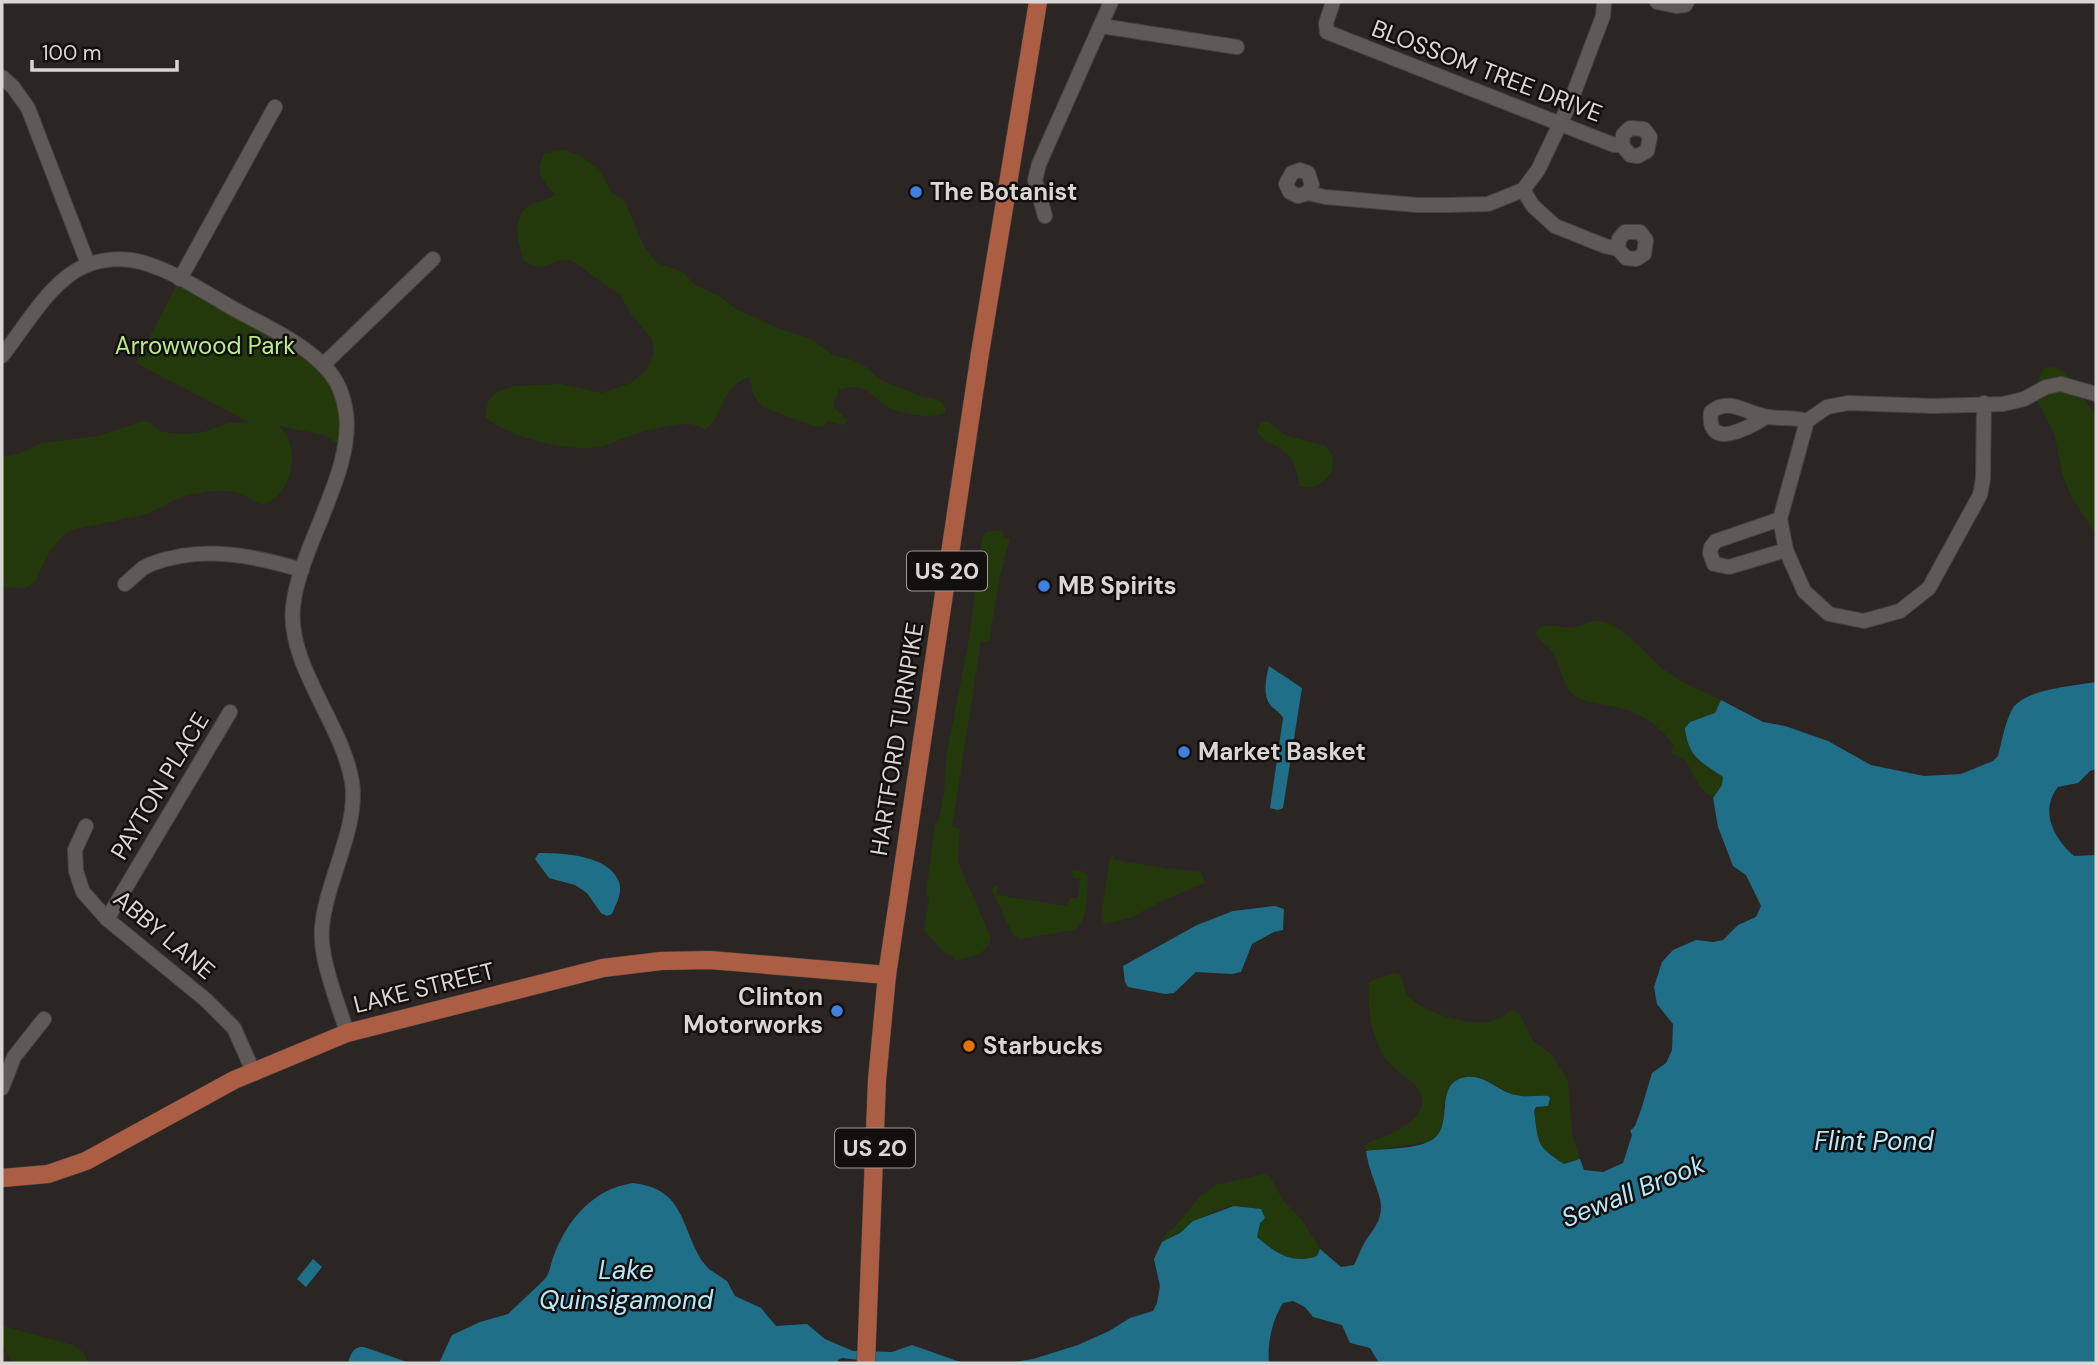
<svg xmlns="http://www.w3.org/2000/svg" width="2098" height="1365" font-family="'DM Sans',sans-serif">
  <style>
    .green { fill: #23390b }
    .water { fill: #1f6f88 }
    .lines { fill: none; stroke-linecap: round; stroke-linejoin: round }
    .minor-casing { stroke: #474341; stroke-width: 16 }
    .major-casing { stroke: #474341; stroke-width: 19 }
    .minor { stroke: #5f5a57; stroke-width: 14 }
    .major { stroke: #ac5e44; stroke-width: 18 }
    .shop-dot { fill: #3f7fe0; stroke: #120f0e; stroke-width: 2.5 }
    .food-dot { fill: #e8710a; stroke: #120f0e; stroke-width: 2.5 }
    .labels { text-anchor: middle; stroke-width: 5; stroke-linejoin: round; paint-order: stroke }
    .shield { fill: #120f0e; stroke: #9e9a99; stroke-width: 2 }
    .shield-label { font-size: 23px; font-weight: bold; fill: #dad6d4 }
    .street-label { font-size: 24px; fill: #dad6d4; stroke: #120f0e }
    .poi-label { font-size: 24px; font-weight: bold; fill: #dad6d4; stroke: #120f0e; text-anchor: start }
    .park-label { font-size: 24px; fill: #b8eb8c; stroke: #120f0e }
    .water-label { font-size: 26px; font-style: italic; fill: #b9e8fa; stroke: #120f0e }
  </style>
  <rect width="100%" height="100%" fill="#2b2623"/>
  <!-- green -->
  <g class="green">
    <path d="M566 150 580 156 599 169 612 193 625 202 645 248 657 263 683 272 695 285 719 296 736 309 773 326 813 340 833 355 853 360 866 367 879 379 925 398 929 397C939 400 945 401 946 412 932 421 896 413 883 404 874 397 868 388 855 387 850 387 843 389 839 390L833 406 847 420 845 424 841 425 827 421 824 426 816 427 763 407 754 396 749 377C720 386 722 421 705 429 701 428 698 426 695 425 679 421 646 431 630 436 620 439 610 445 600 447 570 453 508 437 485 417L488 401 494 394 514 386 561 384 601 393 631 383 646 371 654 354 652 339 631 314 620 295 571 260H561L539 268 524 261C518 244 510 217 530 205 539 200 545 202 555 195 541 177 535 176 544 153Z"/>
    <path d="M180 279 285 338 337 384 345 448 324 435 279 426C302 447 293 496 262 505L239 493 229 491H210L183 496 147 514 71 530C52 543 44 561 35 582L24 588 2 587V457L18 454 42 443 98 436 143 421 149 422 162 432 181 434 204 432 228 423 249 422 136 363Z"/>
    <path d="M2056 367 2065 372 2096 416V534L2072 498 2063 476 2054 433 2034 394 2036 383 2044 368Z"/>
    <path d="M1264 422H1269L1287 436 1326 446 1333 457 1332 472C1321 483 1316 491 1300 486 1297 475 1295 460 1286 453 1277 444 1265 443 1257 432L1260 424Z"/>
    <path d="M1001 530 1005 539H1010L1000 575 989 642 981 641 952 827 960 829 958 862 991 938C987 955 971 957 955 961V957L944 952 924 930 929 899 926 893 935 825 939 819 944 793 946 757 969 639 982 538 986 532Z"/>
    <path d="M1592 621C1620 618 1646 657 1667 672 1683 684 1703 691 1721 700L1715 713 1690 722 1696 759 1723 777 1722 785 1713 798 1701 788 1685 760 1671 753 1673 745C1657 720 1634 710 1606 705 1595 703 1584 702 1575 696 1561 684 1562 667 1553 653 1548 645 1539 642 1536 633 1545 618 1560 630 1574 627 1580 626 1586 623 1592 621Z"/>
    <path d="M1113 855V859L1124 861 1125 864 1130 862 1163 868 1166 870 1168 868 1201 872 1205 883 1164 900 1130 918 1104 924 1101 916 1110 858Z"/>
    <path d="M1073 870 1082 871 1088 876C1087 893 1089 920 1074 930L1020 939 1013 935 992 890 995 885 998 887 997 895 1067 906 1070 898H1078L1080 879 1072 877Z"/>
    <path d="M1394 973 1399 974C1404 980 1403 987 1407 994 1419 1012 1466 1025 1487 1022 1496 1021 1504 1015 1512 1010L1519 1013 1533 1041 1552 1055 1568 1081 1572 1134 1580 1159 1564 1165 1539 1145 1534 1111 1548 1096H1516L1479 1077 1443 1106C1446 1122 1442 1133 1429 1142L1366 1151 1368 1143 1371 1141C1388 1137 1431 1118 1421 1094 1417 1083 1403 1076 1394 1068 1372 1047 1367 1012 1369 983L1373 980Z"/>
    <path d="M1264 1174 1270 1177 1283 1200 1302 1220 1320 1249 1317 1256C1293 1265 1275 1253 1257 1237L1261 1209C1252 1209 1241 1205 1232 1206 1205 1210 1186 1230 1162 1242L1167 1232 1175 1227 1200 1196 1215 1185Z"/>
    <path d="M2 1326 73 1345 84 1353 88 1363H12L2 1344Z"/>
  </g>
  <!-- water -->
  <g class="water">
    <path d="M1269 666 1302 688 1283 808 1278 810 1270 808 1283 718C1279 711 1275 710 1271 706 1262 695 1266 678 1269 666Z"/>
    <path d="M2096 682V769L2090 771 2078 783 2058 787C2039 811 2054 839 2074 856L2096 855V1363H1379L1370 1348 1350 1343 1342 1325 1313 1317 1305 1307 1293 1301 1283 1303C1272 1320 1267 1344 1269 1363H1008L1033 1359 1078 1345 1109 1331 1130 1318 1153 1311 1157 1303 1160 1286 1154 1259 1162 1242 1180 1233 1193 1221 1234 1206 1261 1209 1265 1218 1260 1223 1257 1237C1275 1253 1293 1265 1317 1256L1320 1249 1341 1267 1354 1265C1358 1257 1361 1248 1366 1240 1375 1227 1384 1217 1380 1199 1376 1183 1368 1168 1366 1151 1386 1148 1412 1150 1430 1141 1457 1128 1431 1083 1466 1077 1486 1074 1498 1092 1516 1095 1526 1098 1537 1095 1548 1096L1550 1098 1548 1106 1536 1107 1534 1111C1539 1144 1535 1145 1564 1164L1580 1159 1584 1170 1603 1172 1623 1163 1632 1135 1630 1131 1635 1126 1641 1110 1652 1073 1666 1063 1672 1050 1673 1024 1657 1004 1654 987 1662 962 1673 950 1696 940 1713 942 1723 940 1738 925 1756 917 1761 906 1746 875 1733 866 1718 827 1713 798 1722 785 1723 777C1701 762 1688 757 1685 728L1690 722 1715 713 1721 700 1763 722 1785 726 1828 741 1871 765 1924 776 1961 774 1993 761 1998 756C2002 741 2005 721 2013 708 2026 689 2074 686 2096 682Z"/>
    <path d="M539 853C563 853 609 855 619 882 623 893 616 904 612 914L607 916 601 913 587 893 575 885 549 878 535 859Z"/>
    <path d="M1275 906 1284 909 1283 930 1274 932 1252 944 1241 972 1232 974 1196 972 1174 993 1165 994 1128 987 1125 982 1123 966 1197 925 1233 911Z"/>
    <path d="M633 1183C684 1189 680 1224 702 1261L709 1269 727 1281 735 1296 761 1308 776 1326 807 1324 825 1339 853 1351 892 1352 912 1345 963 1363H884L842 1358 838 1360V1363H439L452 1335 480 1322 508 1314 544 1280C551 1272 550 1264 554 1255 568 1219 593 1189 633 1183Z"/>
    <path d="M313 1259 322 1267 306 1287 297 1279Z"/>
    <path d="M360 1347H364L410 1363H348C350 1356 352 1349 360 1347Z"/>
  </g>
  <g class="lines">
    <!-- minor casing -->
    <g class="minor-casing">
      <g id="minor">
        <path d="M1333 2 1326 23 1327 32 1614 145H1622L1630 155 1638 156 1647 151 1650 137 1644 129 1630 128 1623 135 1622 145"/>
        <path d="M1657 2 1676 6 1685 5 1687 2"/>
        <path d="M1101 26 1237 47"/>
        <path d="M2 77 13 87 28 108 88 264"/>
        <path d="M1523 190 1533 206 1555 226 1605 246 1618 249 1626 258 1636 259 1644 254 1646 240 1640 232H1625L1619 239 1618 249"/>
        <path d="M1308 193 1312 185 1308 173 1300 170 1292 173 1286 184 1290 192 1298 196 1308 193 1325 197 1417 205H1449L1488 204 1523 190 1538 170 1570 103 1603 16 1604 2"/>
        <path d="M1045 216 1035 180 1039 164 1111 2"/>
        <path d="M180 279 275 107"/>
        <path d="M2 356C25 327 51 279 87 265 103 259 124 257 141 262 174 271 204 292 234 309 263 325 298 340 322 364 334 375 342 391 345 407 358 467 299 546 293 607 287 665 343 725 352 782 359 827 326 881 322 927 319 959 338 1002 347 1033"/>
        <path d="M323 365 433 259"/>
        <path d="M1984 403 1983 479 1980 495 1929 588 1900 611 1864 621 1829 614 1804 591 1786 550 1780 519 1807 421 1827 407 1848 403 1933 406 2003 404 2024 399 2046 387 2061 384 2096 394"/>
        <path d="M1766 417C1750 427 1706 452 1711 412 1730 396 1748 415 1769 417 1782 419 1794 417 1807 421"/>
        <path d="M1780 519 1716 541 1711 547 1710 553 1714 564 1729 567 1786 550"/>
        <path d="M125 584 143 568 151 564C202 545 252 555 302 570"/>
        <path d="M86 826 75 850 76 871 83 892 107 919 206 1000 234 1028 253 1071"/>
        <path d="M107 919 230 712"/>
        <path d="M2 1088 14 1057 44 1019"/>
      </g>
    </g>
    <!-- major casing -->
    <g class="major-casing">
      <g id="major">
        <path d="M2 1178 48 1174 86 1161 234 1080 347 1033 603 968 661 961 710 960 887 975"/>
        <path d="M866 1363 877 1080 887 975 980 353 1038 2"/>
      </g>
    </g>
    <!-- minor -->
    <use href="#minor" class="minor"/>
    <!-- major -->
    <use href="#major" class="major"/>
  </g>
  <!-- markers -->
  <g class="shop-dot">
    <circle cx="916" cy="192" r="7"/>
    <circle cx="1044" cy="586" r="7"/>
    <circle cx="1184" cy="752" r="7"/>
    <circle cx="837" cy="1011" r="7"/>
  </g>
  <circle class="food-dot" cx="969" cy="1046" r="7"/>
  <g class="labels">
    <!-- shield labels -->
    <g class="shield">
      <rect x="907" y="551.5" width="80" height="39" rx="5"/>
      <rect x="835" y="1128.5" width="80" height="39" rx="5"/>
    </g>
    <g class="shield-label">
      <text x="947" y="579">US 20</text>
      <text x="875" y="1156">US 20</text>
    </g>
    <!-- street labels -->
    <g class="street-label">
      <text transform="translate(1487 71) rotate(21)" y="8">BLOSSOM TREE DRIVE</text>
      <text transform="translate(897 739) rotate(-81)" y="8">HARTFORD TURNPIKE</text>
      <text transform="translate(160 786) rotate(-59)" y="8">PAYTON PLACE</text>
      <text transform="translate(164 935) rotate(40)" y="8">ABBY LANE</text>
      <text transform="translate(424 988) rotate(-14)" y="8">LAKE STREET</text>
    </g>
    <!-- poi labels -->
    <g class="poi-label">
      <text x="930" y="200">The Botanist</text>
      <text x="1058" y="594">MB Spirits</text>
      <text x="1198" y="760">Market Basket</text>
      <text x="823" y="1005" text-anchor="end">Clinton<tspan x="823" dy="28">Motorworks</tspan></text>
      <text x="983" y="1054">Starbucks</text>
    </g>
    <!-- park labels -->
    <g class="park-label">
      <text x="205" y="354">Arrowwood Park</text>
    </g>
    <!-- water labels -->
    <g class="water-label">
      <text x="1874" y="1150">Flint Pond</text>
      <text transform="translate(1633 1191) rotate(-22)" y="9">Sewall Brook</text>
      <text x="626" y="1279">Lake<tspan x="626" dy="30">Quinsigamond</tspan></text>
    </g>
  </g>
  <!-- border -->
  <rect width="2098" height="1365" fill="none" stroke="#dad6d4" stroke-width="7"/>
  <!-- scale -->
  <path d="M32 60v10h145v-10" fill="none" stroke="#dad6d4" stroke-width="3.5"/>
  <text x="42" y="60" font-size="21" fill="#dad6d4" stroke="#120f0e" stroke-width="5" paint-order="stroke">100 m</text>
</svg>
